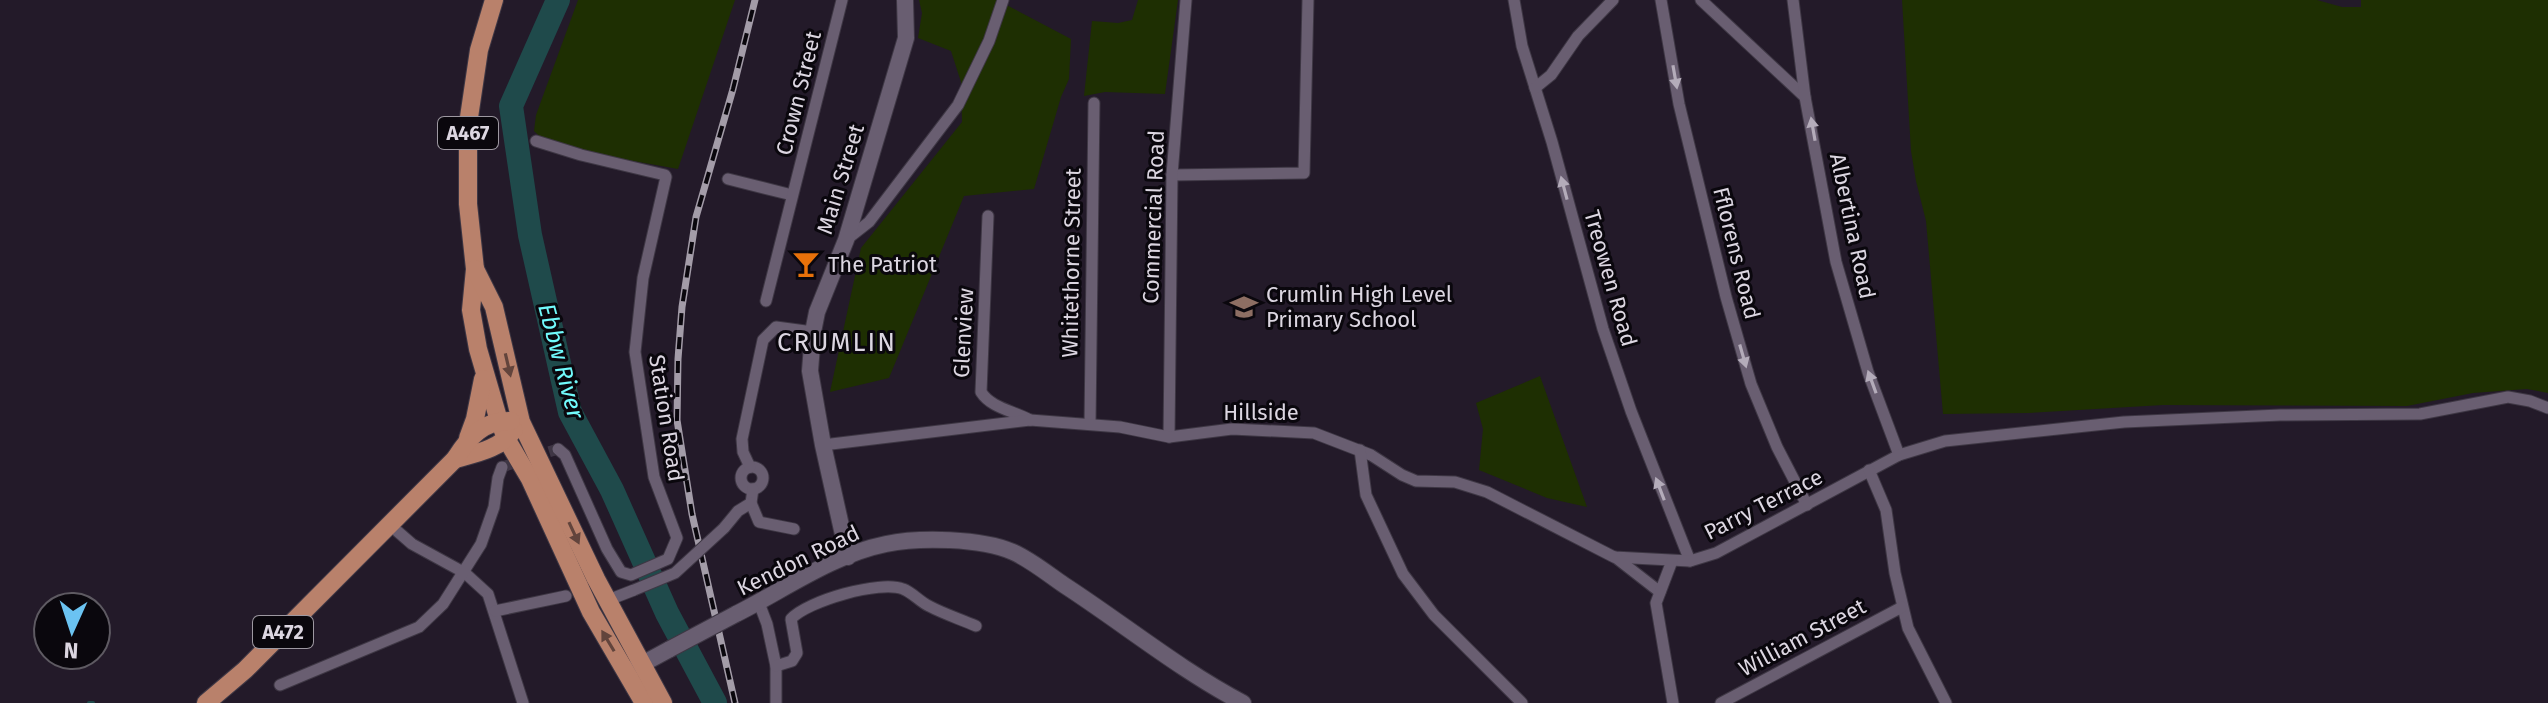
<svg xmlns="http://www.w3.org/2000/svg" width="2548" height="703" font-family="'Fira Sans',sans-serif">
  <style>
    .green { fill: #1e2f02 }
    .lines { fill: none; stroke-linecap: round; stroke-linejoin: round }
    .stream { stroke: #1f4a4b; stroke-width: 4 }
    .river { stroke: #1f4a4b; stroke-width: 24 }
    .street-tunnel { stroke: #3f3645; stroke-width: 11; stroke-dasharray: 11 5.5; stroke-linecap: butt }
    .street-casing { stroke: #3e3744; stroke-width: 13 }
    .secondary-casing { stroke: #3e3744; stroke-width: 18 }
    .primary-casing { stroke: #3e3744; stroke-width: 20 }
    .street { stroke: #695e71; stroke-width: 11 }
    .secondary { stroke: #695e71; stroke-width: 16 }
    .primary { stroke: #b9816b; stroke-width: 18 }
    .rail-casing { stroke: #a39ca8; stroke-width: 7 }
    .rail { stroke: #0a070d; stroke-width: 4; stroke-dasharray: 12; stroke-linecap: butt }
    .street-bridge-casing { stroke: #3e3744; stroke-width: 13; stroke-linecap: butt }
    .secondary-bridge-casing { stroke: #3e3744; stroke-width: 18; stroke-linecap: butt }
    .street-bridge { stroke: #695e71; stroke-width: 11 }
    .secondary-bridge { stroke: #695e71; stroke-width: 16 }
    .oneway { fill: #b4acba }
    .oneway2 { fill: #62443c }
    .labels { text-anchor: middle; stroke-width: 6; stroke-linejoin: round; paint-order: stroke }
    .shield { fill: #0a070d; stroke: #9d98a1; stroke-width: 2 }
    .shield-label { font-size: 20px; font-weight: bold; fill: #dcd6e1 }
    .street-label { font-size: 22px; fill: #dcd6e1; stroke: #0a070d }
    .poi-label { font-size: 22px; fill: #dcd6e1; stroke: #0a070d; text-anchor: start }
    .water-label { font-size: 24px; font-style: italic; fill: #71fafc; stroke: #0a070d }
    .quarter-label { font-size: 26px; letter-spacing: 2px; fill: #dcd6e1; stroke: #0a070d }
  </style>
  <rect width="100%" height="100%" fill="#231a29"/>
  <!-- green -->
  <g class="green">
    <path d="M578 0H735L678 169 550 146 534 131 536 115Z"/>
    <path d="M919 0H997L1071 39 1069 79 1061 97 1034 189 964 196 889 378 830 392 861 248 962 122 961 82 951 51 918 38 922 13Z"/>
    <path d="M1138 0H1178L1165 94 1105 92 1084 96 1092 21 1118 23 1132 20Z"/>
    <path d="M1902 0H2317L2342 7H2361V0H2548V393L2527 389 2473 393 2407 406 2163 405 2028 413 1943 414 1926 221 1916 181 1911 151Z"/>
    <path d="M1540 376 1587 507 1547 498 1479 470 1483 429 1476 403Z"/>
  </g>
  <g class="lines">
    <!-- stream -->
    <path class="stream" d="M89 703H93"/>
    <!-- river -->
    <path class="river" d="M558 0 511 106 530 235 570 412 612 490 667 613 715 703"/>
    <!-- street-tunnel -->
    <path class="street-tunnel" d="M502 467 558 449"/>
    <!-- street casing -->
    <g class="street-casing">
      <g id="street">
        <path d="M1514 0 1522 46 1552 142 1603 329 1631 411 1690 561"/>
        <path d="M1661 0 1679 104 1726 297 1751 384 1777 447 1807 505"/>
        <path d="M1701 0 1805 97"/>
        <path d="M1793 0 1805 97 1836 262 1868 372 1899 455"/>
        <path d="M1535 88 1551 75 1578 36 1613 0"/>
        <path d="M536 141 581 155 665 175 666 177 643 278 635 352 654 477 677 538 668 559 631 575 621 572 607 549 565 455 558 449"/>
        <path d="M1172 175 1304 173 1308 0"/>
        <path d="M728 179 792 195"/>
        <path d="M988 216 981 392C991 408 1014 411 1030 420"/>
        <path d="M846 240 869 222 958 105 989 41 1003 0"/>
        <path d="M766 301 842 0"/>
        <path d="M1090 424 1094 103"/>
        <path d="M1169 437 1172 175 1186 0"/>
        <path d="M823 445 1030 420 1120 427 1169 437 1232 429 1314 433 1371 455 1402 475 1416 481 1455 482 1487 492 1614 557 1690 561 1716 553 1899 455 1945 441 2124 422 2280 415 2420 414 2508 397 2530 401 2548 408"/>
        <path d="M1360 450 1366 495 1403 574 1434 615 1522 703"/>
        <circle cx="752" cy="478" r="11"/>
        <path d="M750 467 743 452 742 439 763 340 776 327 813 332"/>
        <path d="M1869 470 1886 510 1895 573 1908 628 1946 703"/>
        <path d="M753 489 751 503 759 522 794 529"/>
        <path d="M389 524 412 544 465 573 488 594 523 703"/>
        <path d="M724 528 738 511 751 503"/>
        <path d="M1615 557 1660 592"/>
        <path d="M1672 561 1656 603 1673 703"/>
        <path d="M616 597 634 590"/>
        <path d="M759 603 767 624 776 666V703"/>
        <path d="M495 611 566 596"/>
        <path d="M776 666 792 661 797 653 791 619C807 601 880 580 903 589 912 592 920 602 929 606 944 614 960 619 976 626"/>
        <path d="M280 685 419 627 443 604 481 544 494 507 498 478 502 467"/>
        <path d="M1721 703 1902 607"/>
      </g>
    </g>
    <!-- secondary casing -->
    <g class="secondary-casing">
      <g id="secondary">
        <path d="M848 557 823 445 810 371 813 332 817 312 846 240 906 38 905 0"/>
        <path d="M736 614C784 590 832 555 886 544 919 537 981 538 1013 552 1031 560 1048 574 1064 585 1124 624 1180 670 1243 703"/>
        <path d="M633 669 670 649"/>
      </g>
    </g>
    <!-- primary casing -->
    <g class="primary-casing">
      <g id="primary">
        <path d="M494 0 479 50 468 124V204L475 269 471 310 478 349 499 421 507 440 530 479 591 612 644 703"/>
        <path d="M475 269 494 307 521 422 596 579 663 703"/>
        <path d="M468 438 475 419 483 379"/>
        <path d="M455 459C477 453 500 449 514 430"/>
        <path d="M206 703 245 670 455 459C469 437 483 420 511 421"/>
      </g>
    </g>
    <!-- street -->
    <use href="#street" class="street"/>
    <!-- secondary -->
    <use href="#secondary" class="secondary"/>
    <!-- primary -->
    <use href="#primary" class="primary"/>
    <!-- rail casing -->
    <g class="rail-casing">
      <path id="rail" d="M735 703 692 514 677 420 678 359 682 307 696 217 733 89 755 0"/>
    </g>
    <!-- rail -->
    <use href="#rail" class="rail"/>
    <!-- street-bridge casing -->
    <g class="street-bridge-casing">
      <path id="street-bridge" d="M634 590 675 573 724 528"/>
    </g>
    <!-- secondary-bridge casing -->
    <g class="secondary-bridge-casing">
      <path id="secondary-bridge" d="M670 649 736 614"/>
    </g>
    <!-- street-bridge -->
    <use href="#street-bridge" class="street-bridge"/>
    <!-- secondary-bridge -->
    <use href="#secondary-bridge" class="secondary-bridge"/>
  </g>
  <!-- one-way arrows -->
  <defs><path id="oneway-solid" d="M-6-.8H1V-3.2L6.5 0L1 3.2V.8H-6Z" transform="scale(2)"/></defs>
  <g class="oneway">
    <use href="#oneway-solid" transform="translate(1675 77) rotate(80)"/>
    <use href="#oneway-solid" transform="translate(1813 129) rotate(-100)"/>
    <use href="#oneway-solid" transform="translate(1564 188) rotate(-105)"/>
    <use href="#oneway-solid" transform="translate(1743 356) rotate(74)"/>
    <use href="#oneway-solid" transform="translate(1872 382) rotate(-110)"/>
    <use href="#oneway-solid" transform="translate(1660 489) rotate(-111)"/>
  </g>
  <g class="oneway2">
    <use href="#oneway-solid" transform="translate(508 365) rotate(77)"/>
    <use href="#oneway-solid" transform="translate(574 533) rotate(65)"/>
    <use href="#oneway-solid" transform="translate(608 641) rotate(-121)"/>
  </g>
  <!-- icons -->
  <defs>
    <g id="bar-bare" transform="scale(2.16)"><path d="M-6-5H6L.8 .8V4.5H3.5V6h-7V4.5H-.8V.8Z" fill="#e8710a" stroke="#0a070d" stroke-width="2.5" paint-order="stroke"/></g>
    <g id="school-bare" transform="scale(2.16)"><path d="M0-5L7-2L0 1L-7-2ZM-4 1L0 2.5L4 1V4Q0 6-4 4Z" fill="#8d6e63" stroke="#0a070d" stroke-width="2.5" paint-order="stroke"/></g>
  </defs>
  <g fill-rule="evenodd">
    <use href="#bar-bare" x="806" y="264"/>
    <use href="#school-bare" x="1244" y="307"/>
  </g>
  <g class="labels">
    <!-- shield labels -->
    <g class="shield">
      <rect x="438" y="117" width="60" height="32" rx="6"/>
      <rect x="253" y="616" width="60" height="32" rx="6"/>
    </g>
    <g class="shield-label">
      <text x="468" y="140">A467</text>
      <text x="283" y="639">A472</text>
    </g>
    <!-- street labels -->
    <g class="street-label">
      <text transform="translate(798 93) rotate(-76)" y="8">Crown Street</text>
      <text transform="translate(840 179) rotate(-73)" y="8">Main Street</text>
      <text transform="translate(1153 217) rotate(-88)" y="8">Commercial Road</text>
      <text transform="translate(1853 226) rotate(78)" y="8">Albertina Road</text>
      <text transform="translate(1737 253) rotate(76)" y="8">Fflorens Road</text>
      <text transform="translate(1071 263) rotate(-89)" y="8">Whitethorne Street</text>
      <text transform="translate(1611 278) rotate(74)" y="8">Treowen Road</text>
      <text transform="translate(963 333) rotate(-87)" y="8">Glenview</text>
      <text x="1261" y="420">Hillside</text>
      <text transform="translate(667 418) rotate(81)" y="8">Station Road</text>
      <text transform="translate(1763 504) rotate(-27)" y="8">Parry Terrace</text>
      <text transform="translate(798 560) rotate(-26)" y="8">Kendon Road</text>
      <text transform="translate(1802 637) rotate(-28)" y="8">William Street</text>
    </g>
    <!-- poi labels -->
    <g class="poi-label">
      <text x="828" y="272">The Patriot</text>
      <text x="1266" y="302">Crumlin High Level<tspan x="1266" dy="25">Primary School</tspan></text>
    </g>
    <!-- water labels -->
    <g class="water-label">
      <text transform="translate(561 361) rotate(75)" y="8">Ebbw River</text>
    </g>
    <!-- quarter labels -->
    <g class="quarter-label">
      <text x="837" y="351">CRUMLIN</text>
    </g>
  </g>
  <!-- north arrow -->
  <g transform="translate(72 631) rotate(183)"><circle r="38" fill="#0a070d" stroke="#5e5a62" stroke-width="2"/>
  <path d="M0-6L14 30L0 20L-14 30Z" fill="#6bc3f2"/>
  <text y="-12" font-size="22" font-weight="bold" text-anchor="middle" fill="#dcd6e1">N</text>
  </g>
</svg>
